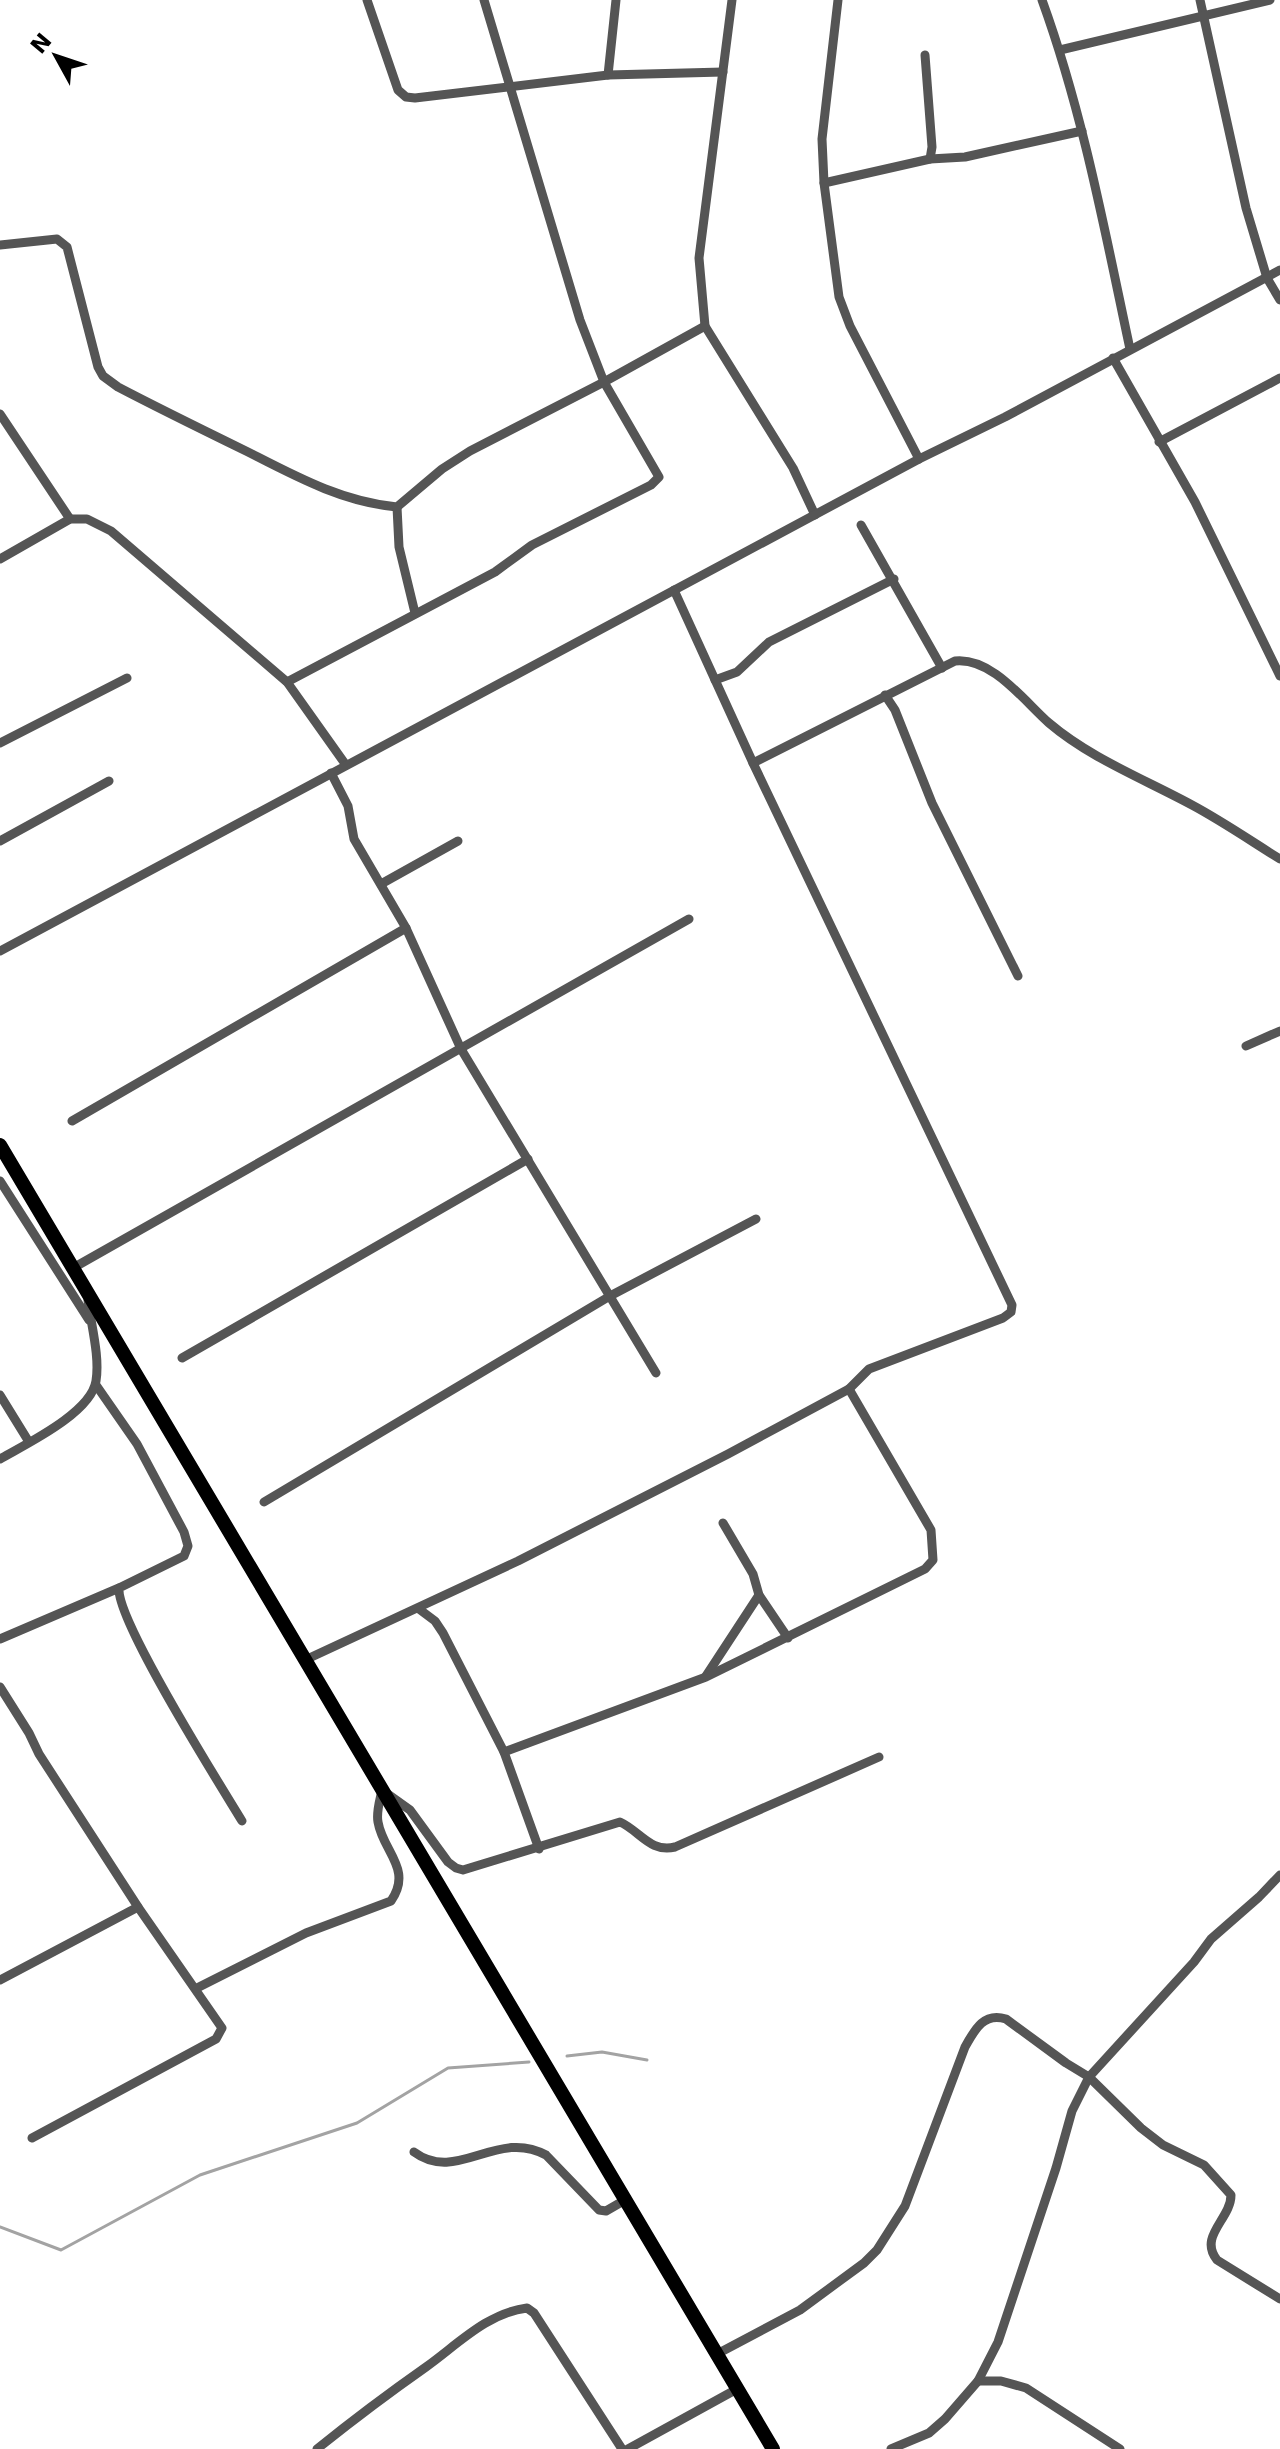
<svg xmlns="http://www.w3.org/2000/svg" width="1280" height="2449" font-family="'DejaVu Sans',sans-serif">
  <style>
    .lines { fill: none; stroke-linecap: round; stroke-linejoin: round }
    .stream { stroke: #a3a3a3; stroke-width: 3 }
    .minor { stroke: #555; stroke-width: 9 }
    .primary { stroke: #000; stroke-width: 14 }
  </style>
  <rect width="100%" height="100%" fill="#fff"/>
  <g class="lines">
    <!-- stream -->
    <g class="stream">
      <path d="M567 2056 602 2052 647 2060"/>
      <path d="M0 2227 61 2250 200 2175 357 2123 448 2068 529 2062"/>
    </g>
    <!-- minor -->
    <g class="minor">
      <path d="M367 0 398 90 406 97 415 98 608 75 723 72"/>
      <path d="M732 0 699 258 705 326 793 468 815 515"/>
      <path d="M838 0 822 139 824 183 839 297 850 326 919 459"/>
      <path d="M1042 0C1083 113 1105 232 1130 349"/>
      <path d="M1200 0 1246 208 1267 278 1280 300"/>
      <path d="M1060 50 1270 0"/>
      <path d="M608 75 616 0"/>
      <path d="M930 159 965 157 1082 131"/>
      <path d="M824 183 930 159 932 147 925 55"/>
      <path d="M0 245 57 239 67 247 98 367 103 376 118 387C160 409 203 430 246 451 295 476 342 502 397 507L442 469 470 451 604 382 705 326"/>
      <path d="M1113 358 1195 502 1280 676"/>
      <path d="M0 414 70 519"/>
      <path d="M1159 442 1280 378"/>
      <path d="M397 507 399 547 415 613"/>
      <path d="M861 525 942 668"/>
      <path d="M0 559 70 519H87L111 531 287 682 346 765"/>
      <path d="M715 680 737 672 769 642 894 579"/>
      <path d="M287 682 495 572 532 545 651 485 659 477 604 382 580 320 484 0"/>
      <path d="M885 695 895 710 932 803 1018 976"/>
      <path d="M0 743 127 678"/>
      <path d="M753 763 955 661C992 657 1024 701 1049 723 1090 758 1144 779 1192 805 1222 821 1251 841 1280 859"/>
      <path d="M331 773 348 806 354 839 406 928 461 1049 656 1373"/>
      <path d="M0 841 109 781"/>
      <path d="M381 884 458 841"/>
      <path d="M0 951 919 459 1005 417 1280 270"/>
      <path d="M1246 1046 1280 1031"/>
      <path d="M72 1121 406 928"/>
      <path d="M0 1181 89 1320"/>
      <path d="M73 1268 689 919"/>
      <path d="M182 1358 528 1159"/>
      <path d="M96 1385 137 1444 184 1532 188 1546 184 1556 119 1588C116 1620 219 1783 242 1821"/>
      <path d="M0 1395 29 1442"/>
      <path d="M0 1459C26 1444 91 1413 96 1381 100 1356 91 1325 88 1300"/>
      <path d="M264 1502 610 1296 756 1219"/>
      <path d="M723 1523 753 1574 759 1595 788 1638"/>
      <path d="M419 1609 435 1621 443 1633 504 1752 539 1849"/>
      <path d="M0 1639 119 1588"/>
      <path d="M305 1660 518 1561 728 1454 849 1389 869 1369 1003 1318 1011 1312 1012 1305 753 763 674 590"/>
      <path d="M706 1676 759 1595"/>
      <path d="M0 1687 29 1733 39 1754 138 1907 222 2028 216 2039 32 2138"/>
      <path d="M504 1752 706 1677 925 1569 933 1560 931 1530 849 1389"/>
      <path d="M0 1980 138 1907"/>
      <path d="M197 1988 306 1933 391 1901C413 1869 383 1852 378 1822 376 1812 380 1800 382 1790L410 1810 448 1862 456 1868 463 1870 620 1822C640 1831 650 1853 675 1847L879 1757"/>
      <path d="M414 2152C457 2184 497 2128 546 2155L599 2210 606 2211 625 2200"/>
      <path d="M717 2354 800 2310 864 2263 877 2250 905 2206 965 2047C975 2029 984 2012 1006 2019L1066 2063 1089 2077 1141 2128 1163 2145 1204 2165 1231 2195C1231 2219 1198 2236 1217 2260L1280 2299"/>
      <path d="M978 2381H1001L1026 2388 1120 2449"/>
      <path d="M317 2449C353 2420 389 2393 426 2367 457 2345 487 2313 527 2308L534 2313 622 2449"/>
      <path d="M628 2449 737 2389"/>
      <path d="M891 2449 929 2433 945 2419 978 2381 998 2342 1056 2168 1072 2111 1089 2077 1194 1962 1211 1939 1259 1897 1280 1875"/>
    </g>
    <!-- primary -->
    <path class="primary" d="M0 1145 773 2449"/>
  </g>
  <!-- north arrow -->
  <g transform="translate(56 56) rotate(310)" stroke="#ffffff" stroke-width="6" paint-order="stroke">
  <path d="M0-6L14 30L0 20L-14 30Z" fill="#000000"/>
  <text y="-12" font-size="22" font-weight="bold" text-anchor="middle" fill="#000000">N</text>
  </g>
</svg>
